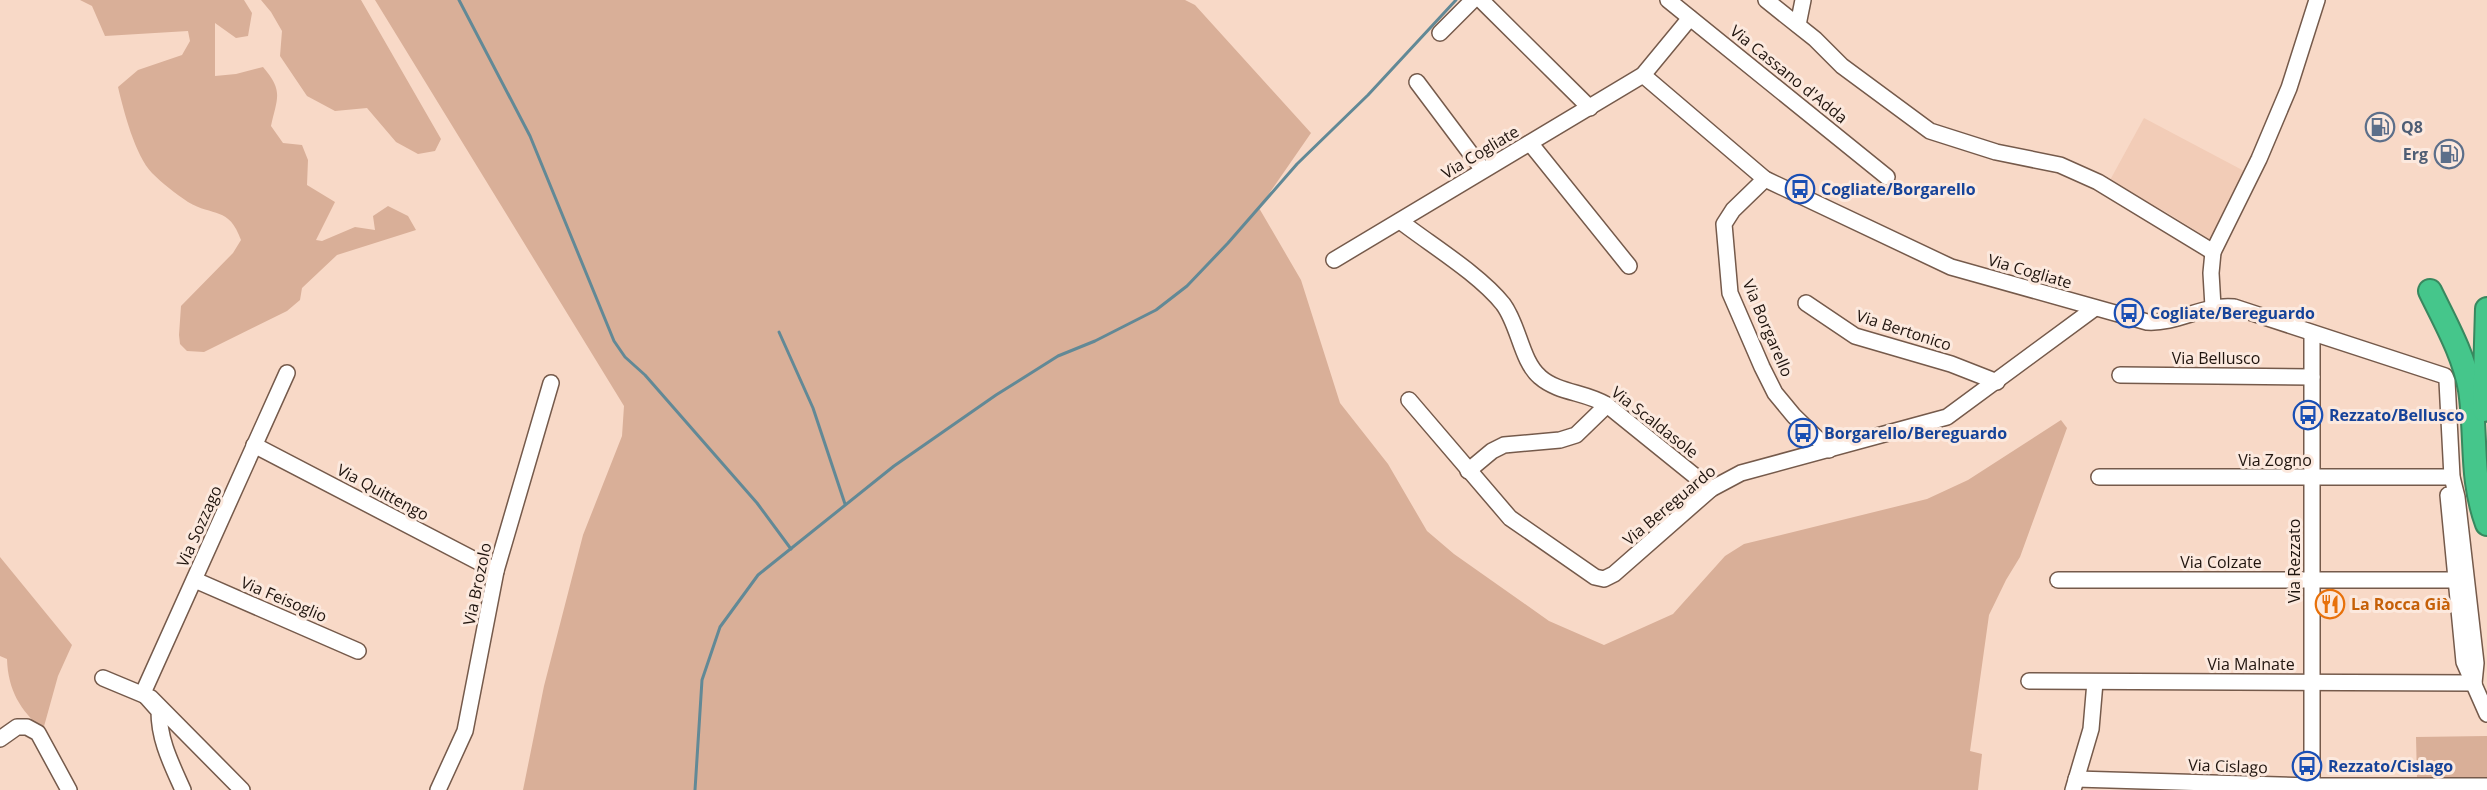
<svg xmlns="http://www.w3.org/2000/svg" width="2487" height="790" font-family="'Open Sans',sans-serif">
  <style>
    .built { fill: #f2ccb7 }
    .green { fill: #d9af98 }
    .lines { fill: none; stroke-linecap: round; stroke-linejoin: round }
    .stream { stroke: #628996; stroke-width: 3 }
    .minor-casing { stroke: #755a4b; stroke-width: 18 }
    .highway-casing { stroke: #38885f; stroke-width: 26 }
    .minor { stroke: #fff; stroke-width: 15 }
    .highway { stroke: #45c68b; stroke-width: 22 }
    .labels { text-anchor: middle; stroke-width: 6; stroke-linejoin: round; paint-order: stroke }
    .street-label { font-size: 16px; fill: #1f140e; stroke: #fce9de }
    .service-label { font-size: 16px; font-weight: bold; fill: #4e5e75; stroke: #fce9de; text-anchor: start }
    .transit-label { font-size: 16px; font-weight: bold; fill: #164399; stroke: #fce9de; text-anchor: start }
    .food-label { font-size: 16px; font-weight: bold; fill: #c56008; stroke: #fce9de; text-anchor: start }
  </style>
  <rect width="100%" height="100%" fill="#f8d9c7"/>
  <!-- built -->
  <path class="built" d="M2144 118 2246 172 2211 240 2166 212 2109 182Z"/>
  <!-- green -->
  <g class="green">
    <path d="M80 0H244L252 13 248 36 236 38 215 23V76L236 74 263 67C284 91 277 98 271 126L283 143 302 145 308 160 307 185 335 202 316 240 322 241 355 227 375 230 373 216 388 206 408 216 416 230 337 255 302 288 300 300 287 311 204 352 187 351 180 344 179 335 181 306 233 253 241 240C229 206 213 217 188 202 176 194 162 183 152 173 135 155 124 112 118 87L138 70 182 55 190 41 188 31 105 36 92 6Z"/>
    <path d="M261 0H361L441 139 435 151 418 154 396 142 367 108 335 111 307 96 280 56 282 31 271 12Z"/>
    <path d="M375 0H1185L1195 5 1311 133 1259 208 1301 280 1340 403 1388 464 1427 531 1454 554 1549 621 1604 645 1673 614 1725 556 1744 544 1927 499 1968 480 2061 420 2067 428 2020 557 2006 580 1989 615 1970 751 1982 754 1978 790H523L544 686 583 535 622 436 624 406Z"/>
    <path d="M0 557 72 645 58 676 43 730C20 710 8 690 7 659L0 656Z"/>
    <path d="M2487 736V779H2417L2416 737Z"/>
  </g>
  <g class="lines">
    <!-- stream -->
    <g class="stream">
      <path d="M459 0 530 136 614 341 625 357 645 375 757 503 791 549"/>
      <path d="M779 332 813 408 845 504"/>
      <path d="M695 790 702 680 720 627 758 575 894 466 996 395 1058 356 1095 341 1156 310 1187 286 1228 243 1297 164 1368 95 1456 0"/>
    </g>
    <!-- minor casing -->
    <g class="minor-casing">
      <g id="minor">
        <path d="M1481 0 1590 108"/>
        <path d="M1668 0 1887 177"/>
        <path d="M1766 0 1815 39 1842 66 1930 131 1996 152 2060 165 2098 182 2213 252"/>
        <path d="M1798 25 1803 0"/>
        <path d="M1440 33 1473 0"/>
        <path d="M1643 75 1765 179 1951 267 2147 322C2177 324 2204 304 2234 307L2445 376 2447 381 2452 477 2457 497 2476 663 2474 683"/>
        <path d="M1417 82 1483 170"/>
        <path d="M1530 143 1629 266"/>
        <path d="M1765 179 1733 210 1724 224 1730 293 1762 367 1775 393 1794 416 1829 450"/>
        <path d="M1400 221C1431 245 1479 274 1503 304 1519 325 1521 361 1540 377 1558 393 1586 392 1607 405L1711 489"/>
        <path d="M1334 260 1643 75 1690 18"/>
        <path d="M1806 303 1855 336 1951 364 1997 382"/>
        <path d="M2213 307 2211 273 2213 252 2259 159 2289 88 2317 0"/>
        <path d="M2312 333V790"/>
        <path d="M2120 375 2312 377"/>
        <path d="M1409 400 1510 518 1595 577 1604 579 1614 574 1711 489 1741 473 1947 417 2095 308"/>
        <path d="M254 445 496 571"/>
        <path d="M1468 471 1492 451 1504 445 1560 440 1576 435 1607 405"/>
        <path d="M2099 477H2452"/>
        <path d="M2448 495 2464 662 2487 714"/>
        <path d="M195 580 358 651"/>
        <path d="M2058 580H2455"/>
        <path d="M103 678 151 698 242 790"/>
        <path d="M2029 681 2474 683"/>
        <path d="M0 739 17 727H27L38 733 69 790"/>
        <path d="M2076 779 2312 786H2487"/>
        <path d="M183 790C171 763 159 740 159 711L143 693 287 373"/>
        <path d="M438 790 465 731 496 571 551 383"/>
        <path d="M2073 790 2091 729 2095 682"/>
      </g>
    </g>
    <!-- highway casing -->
    <g class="highway-casing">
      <g id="highway">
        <path d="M2430 291C2445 322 2464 355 2470 390 2477 437 2470 478 2487 524"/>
        <path d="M2484 410 2487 309"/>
      </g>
    </g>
    <!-- minor -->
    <use href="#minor" class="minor"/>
    <!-- highway -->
    <use href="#highway" class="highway"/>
  </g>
  <!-- icons -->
  <defs>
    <g id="fuel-ring" transform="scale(1.5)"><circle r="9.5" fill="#fce9de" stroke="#5c6f8a" stroke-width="1.5"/><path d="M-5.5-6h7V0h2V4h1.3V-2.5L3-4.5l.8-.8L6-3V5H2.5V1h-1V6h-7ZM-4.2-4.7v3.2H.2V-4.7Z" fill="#5c6f8a"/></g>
    <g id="bus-ring" transform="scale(1.5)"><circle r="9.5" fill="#fce9de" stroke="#1a4fb4" stroke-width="1.5"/><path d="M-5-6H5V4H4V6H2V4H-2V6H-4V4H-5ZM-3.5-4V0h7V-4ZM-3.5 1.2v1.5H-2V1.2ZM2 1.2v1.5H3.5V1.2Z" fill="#1a4fb4"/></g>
    <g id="restaurant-ring" transform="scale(1.5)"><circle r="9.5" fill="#fce9de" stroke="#e8710a" stroke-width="1.5"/><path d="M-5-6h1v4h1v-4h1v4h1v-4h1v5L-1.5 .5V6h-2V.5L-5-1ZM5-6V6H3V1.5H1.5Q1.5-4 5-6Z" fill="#e8710a"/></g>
  </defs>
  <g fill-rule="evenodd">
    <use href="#fuel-ring" x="2380" y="127"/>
    <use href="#fuel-ring" x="2449" y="154"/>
    <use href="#bus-ring" x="1800" y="189"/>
    <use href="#bus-ring" x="2129" y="313"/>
    <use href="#bus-ring" x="2308" y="415"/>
    <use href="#bus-ring" x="1803" y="433"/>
    <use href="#restaurant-ring" x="2330" y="604"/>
    <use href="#bus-ring" x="2307" y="766"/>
  </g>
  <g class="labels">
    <!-- street labels -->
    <g class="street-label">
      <text transform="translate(1789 74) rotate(39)" y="6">Via Cassano d'Adda</text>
      <text transform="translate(1480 152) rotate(-31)" y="6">Via Cogliate</text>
      <text transform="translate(2030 271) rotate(16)" y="6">Via Cogliate</text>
      <text transform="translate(1768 328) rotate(67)" y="6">Via Borgarello</text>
      <text transform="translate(1904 330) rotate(18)" y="6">Via Bertonico</text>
      <text x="2216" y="364">Via Bellusco</text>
      <text transform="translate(1655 422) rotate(38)" y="6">Via Scaldasole</text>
      <text x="2275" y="466">Via Zogno</text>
      <text transform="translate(383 492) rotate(28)" y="6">Via Quittengo</text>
      <text transform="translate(1669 505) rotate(-40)" y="6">Via Bereguardo</text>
      <text transform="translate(199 526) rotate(-66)" y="6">Via Sozzago</text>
      <text transform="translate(2294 561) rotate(-90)" y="6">Via Rezzato</text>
      <text x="2221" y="568">Via Colzate</text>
      <text transform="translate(477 584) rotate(-78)" y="6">Via Brozolo</text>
      <text transform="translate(284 599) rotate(23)" y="6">Via Feisoglio</text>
      <text x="2251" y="670">Via Malnate</text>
      <text transform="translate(2228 766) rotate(2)" y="6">Via Cislago</text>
    </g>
    <!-- service labels -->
    <g class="service-label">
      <text x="2401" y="133">Q8</text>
      <text x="2428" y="160" text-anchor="end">Erg</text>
    </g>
    <!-- transit labels -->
    <g class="transit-label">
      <text x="1821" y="195">Cogliate/Borgarello</text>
      <text x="2150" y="319">Cogliate/Bereguardo</text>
      <text x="2329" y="421">Rezzato/Bellusco</text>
      <text x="1824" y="439">Borgarello/Bereguardo</text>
      <text x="2328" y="772">Rezzato/Cislago</text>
    </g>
    <!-- food labels -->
    <g class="food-label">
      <text x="2351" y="610">La Rocca Già</text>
    </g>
  </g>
</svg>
